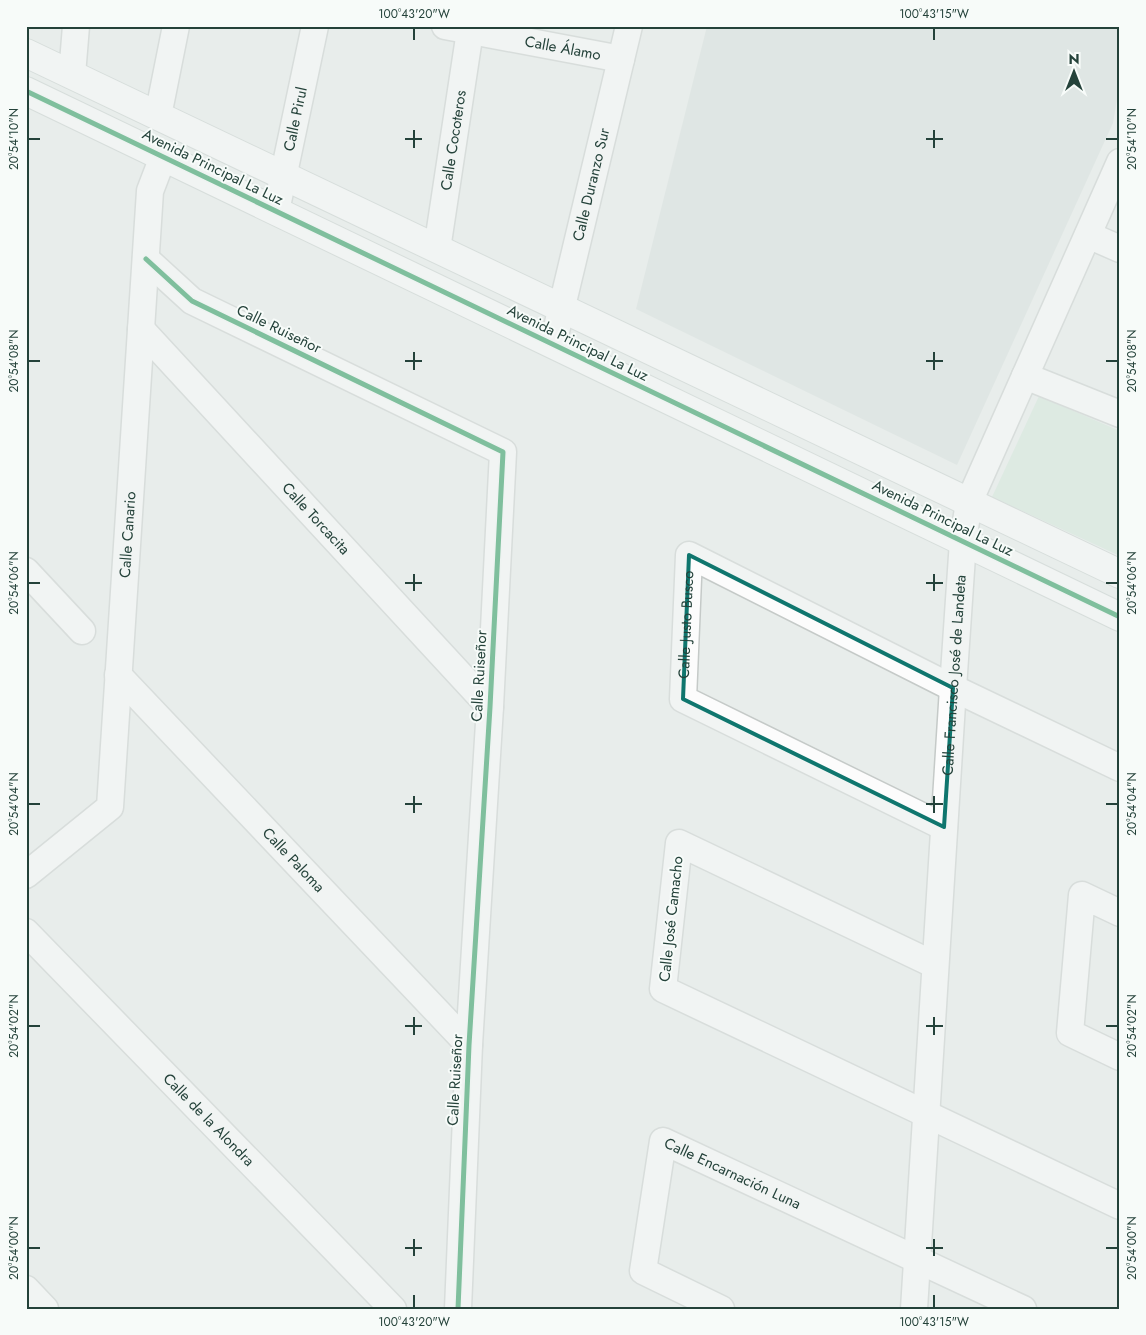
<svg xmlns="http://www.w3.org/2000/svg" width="1146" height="1335" font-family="Jost,sans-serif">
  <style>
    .built { fill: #d6dedb }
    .green { fill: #d1e6d8 }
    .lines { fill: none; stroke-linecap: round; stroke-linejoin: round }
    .street-casing { stroke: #c5cac8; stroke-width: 29 }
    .secondary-casing { stroke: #c3cbc8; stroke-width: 30 }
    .street { stroke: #fcfcfc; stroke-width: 26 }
    .secondary { stroke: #fcfcfc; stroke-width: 28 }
    .cycleway-casing { stroke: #f7fbf9; stroke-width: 8 }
    .cycleway { stroke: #00873e; stroke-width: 5 }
    .marked { fill: none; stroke: #0f766e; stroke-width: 4; stroke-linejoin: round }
    .ticks { fill: none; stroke: #24423a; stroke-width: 2 }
    .labels { text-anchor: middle; stroke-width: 4; stroke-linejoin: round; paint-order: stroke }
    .street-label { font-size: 15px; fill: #24423a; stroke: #f7fbf9 }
    .neatline { fill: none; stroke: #24423a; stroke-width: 2 }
    .ticks-label { font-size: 12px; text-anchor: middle; fill: #24423a }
  </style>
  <rect width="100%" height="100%" fill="#e8edeb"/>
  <!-- built -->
  <path class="built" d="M707 26H1120V82L1113 123 957 465 636 309Z"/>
  <!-- green -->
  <path class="green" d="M1039 396 1120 431V556L992 497Z"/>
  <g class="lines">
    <!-- street casing -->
    <g class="street-casing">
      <g id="street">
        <path id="s1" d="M445 26 621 59"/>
        <path d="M72 75 76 26"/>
        <path d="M158 116 176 26"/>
        <path id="s2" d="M276 211 315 26"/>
        <path d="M1088 235 1120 249"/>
        <path id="s3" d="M437 249 470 31"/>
        <path d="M146 259 192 301 503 452 490 707 469 1045 458 1309"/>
        <path id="s4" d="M141 329 490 707"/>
        <path id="s5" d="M553 344 629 26"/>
        <path d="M1025 376 1120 414"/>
        <path d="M26 571 82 631"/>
        <path id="s6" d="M118 675 469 1045"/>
        <path id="s7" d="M944 827 683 699 689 555 953 688 1120 768"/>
        <path id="s8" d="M26 875 110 807 150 191 163 157"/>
        <path d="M1120 913 1082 895 1070 1033 1120 1057"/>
        <path id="s9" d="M26 932 393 1309"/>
        <path d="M935 965 679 843 663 989 1120 1206"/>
        <path d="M26 1289 45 1309"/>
        <path id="s10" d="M721 1309 643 1271 663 1141 1023 1309"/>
        <path id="s11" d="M914 1309 953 688 963 541 969 502 1120 162"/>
      </g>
    </g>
    <!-- secondary casing -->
    <g class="secondary-casing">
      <g id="secondary">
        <path d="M26 53 1120 574"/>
        <path d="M26 91 1120 617"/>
      </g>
    </g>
    <!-- street -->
    <use href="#street" class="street"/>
    <!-- secondary -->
    <use href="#secondary" class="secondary"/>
    <!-- cycleway casing -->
    <g class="cycleway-casing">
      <g id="cycleway">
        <path d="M26 91 1120 617"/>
        <path d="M146 259 192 301 503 452 490 707 469 1045 458 1309"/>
      </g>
    </g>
    <!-- cycleway -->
    <use href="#cycleway" class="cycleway"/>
  </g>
  <!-- marked area -->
  <path d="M0 0H1146V1335H0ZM689 555 953 688 944 827 683 699Z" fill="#e8edeb" fill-opacity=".55" fill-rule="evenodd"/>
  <path class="marked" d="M689 555 953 688 944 827 683 699Z"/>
  <!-- ticks -->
  <path class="ticks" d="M414 28V40M934 28V40M414 130V148M934 130V148M28 139H40M405 139H422M926 139H943M1106 139H1118M414 352V370M934 352V370M28 361H40M405 361H422M926 361H943M1106 361H1118M414 574V591M934 574V591M28 583H40M405 583H422M926 583H943M1106 583H1118M414 796V813M934 796V813M28 804H40M405 804H422M926 804H943M1106 804H1118M414 1017V1035M934 1017V1035M28 1026H40M405 1026H422M926 1026H943M1106 1026H1118M414 1239V1256M934 1239V1256M28 1248H40M405 1248H422M926 1248H943M1106 1248H1118M414 1295V1308M934 1295V1308"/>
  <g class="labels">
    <!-- street labels -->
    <g class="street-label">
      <text dy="5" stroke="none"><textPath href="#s1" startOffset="120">Calle Álamo</textPath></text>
      <text dy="5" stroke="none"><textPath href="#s2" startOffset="94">Calle Pirul</textPath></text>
      <text dy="5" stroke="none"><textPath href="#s3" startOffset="110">Calle Cocoteros</textPath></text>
      <text transform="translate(213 167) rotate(26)" y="5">Avenida Principal La Luz</text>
      <text dy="5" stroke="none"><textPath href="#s5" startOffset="164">Calle Duranzo Sur</textPath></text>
      <text transform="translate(279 329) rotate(26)" y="5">Calle Ruiseñor</text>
      <text transform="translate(578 343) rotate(26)" y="5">Avenida Principal La Luz</text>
      <text dy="5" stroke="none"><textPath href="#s4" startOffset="258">Calle Torcacita</textPath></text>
      <text transform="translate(943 518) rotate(26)" y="5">Avenida Principal La Luz</text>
      <text dy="5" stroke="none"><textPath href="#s8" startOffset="381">Calle Canario</textPath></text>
      <text dy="5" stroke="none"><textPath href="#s7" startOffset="365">Calle Justo Busco</textPath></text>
      <text dy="5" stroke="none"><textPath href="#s11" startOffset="635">Calle Francisco José de Landeta</textPath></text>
      <text transform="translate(479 676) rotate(-87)" y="5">Calle Ruiseñor</text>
      <text dy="5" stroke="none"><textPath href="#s6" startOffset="255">Calle Paloma</textPath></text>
      <text transform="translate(671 919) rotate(-84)" y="5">Calle José Camacho</text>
      <text transform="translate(455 1080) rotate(-87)" y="5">Calle Ruiseñor</text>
      <text dy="5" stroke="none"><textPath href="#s9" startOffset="262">Calle de la Alondra</textPath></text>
      <text dy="5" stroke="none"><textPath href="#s10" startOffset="295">Calle Encarnación Luna</textPath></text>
    </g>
  </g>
  <!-- border -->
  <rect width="1146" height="1335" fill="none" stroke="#f7fbf9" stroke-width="55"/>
  <!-- north arrow -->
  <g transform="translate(1074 72)" stroke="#f7fbf9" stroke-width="4" paint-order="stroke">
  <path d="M0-4L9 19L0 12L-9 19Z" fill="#24423a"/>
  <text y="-8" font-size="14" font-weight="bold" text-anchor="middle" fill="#24423a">N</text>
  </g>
  <rect x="28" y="28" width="1090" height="1280" class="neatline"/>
  <g class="ticks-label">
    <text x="414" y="18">100°43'20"W</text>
    <text x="934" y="18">100°43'15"W</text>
    <text transform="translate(14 139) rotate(-90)" y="4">20°54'10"N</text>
    <text transform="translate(1132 139) rotate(-90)" y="4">20°54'10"N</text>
    <text transform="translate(14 361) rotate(-90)" y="4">20°54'08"N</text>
    <text transform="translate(1132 361) rotate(-90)" y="4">20°54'08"N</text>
    <text transform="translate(14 583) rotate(-90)" y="4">20°54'06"N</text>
    <text transform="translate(1132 583) rotate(-90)" y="4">20°54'06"N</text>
    <text transform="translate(14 804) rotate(-90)" y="4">20°54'04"N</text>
    <text transform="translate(1132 804) rotate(-90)" y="4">20°54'04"N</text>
    <text transform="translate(14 1026) rotate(-90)" y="4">20°54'02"N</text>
    <text transform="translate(1132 1026) rotate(-90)" y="4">20°54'02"N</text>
    <text transform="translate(14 1248) rotate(-90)" y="4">20°54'00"N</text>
    <text transform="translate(1132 1248) rotate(-90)" y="4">20°54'00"N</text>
    <text x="414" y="1326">100°43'20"W</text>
    <text x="934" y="1326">100°43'15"W</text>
  </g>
</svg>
